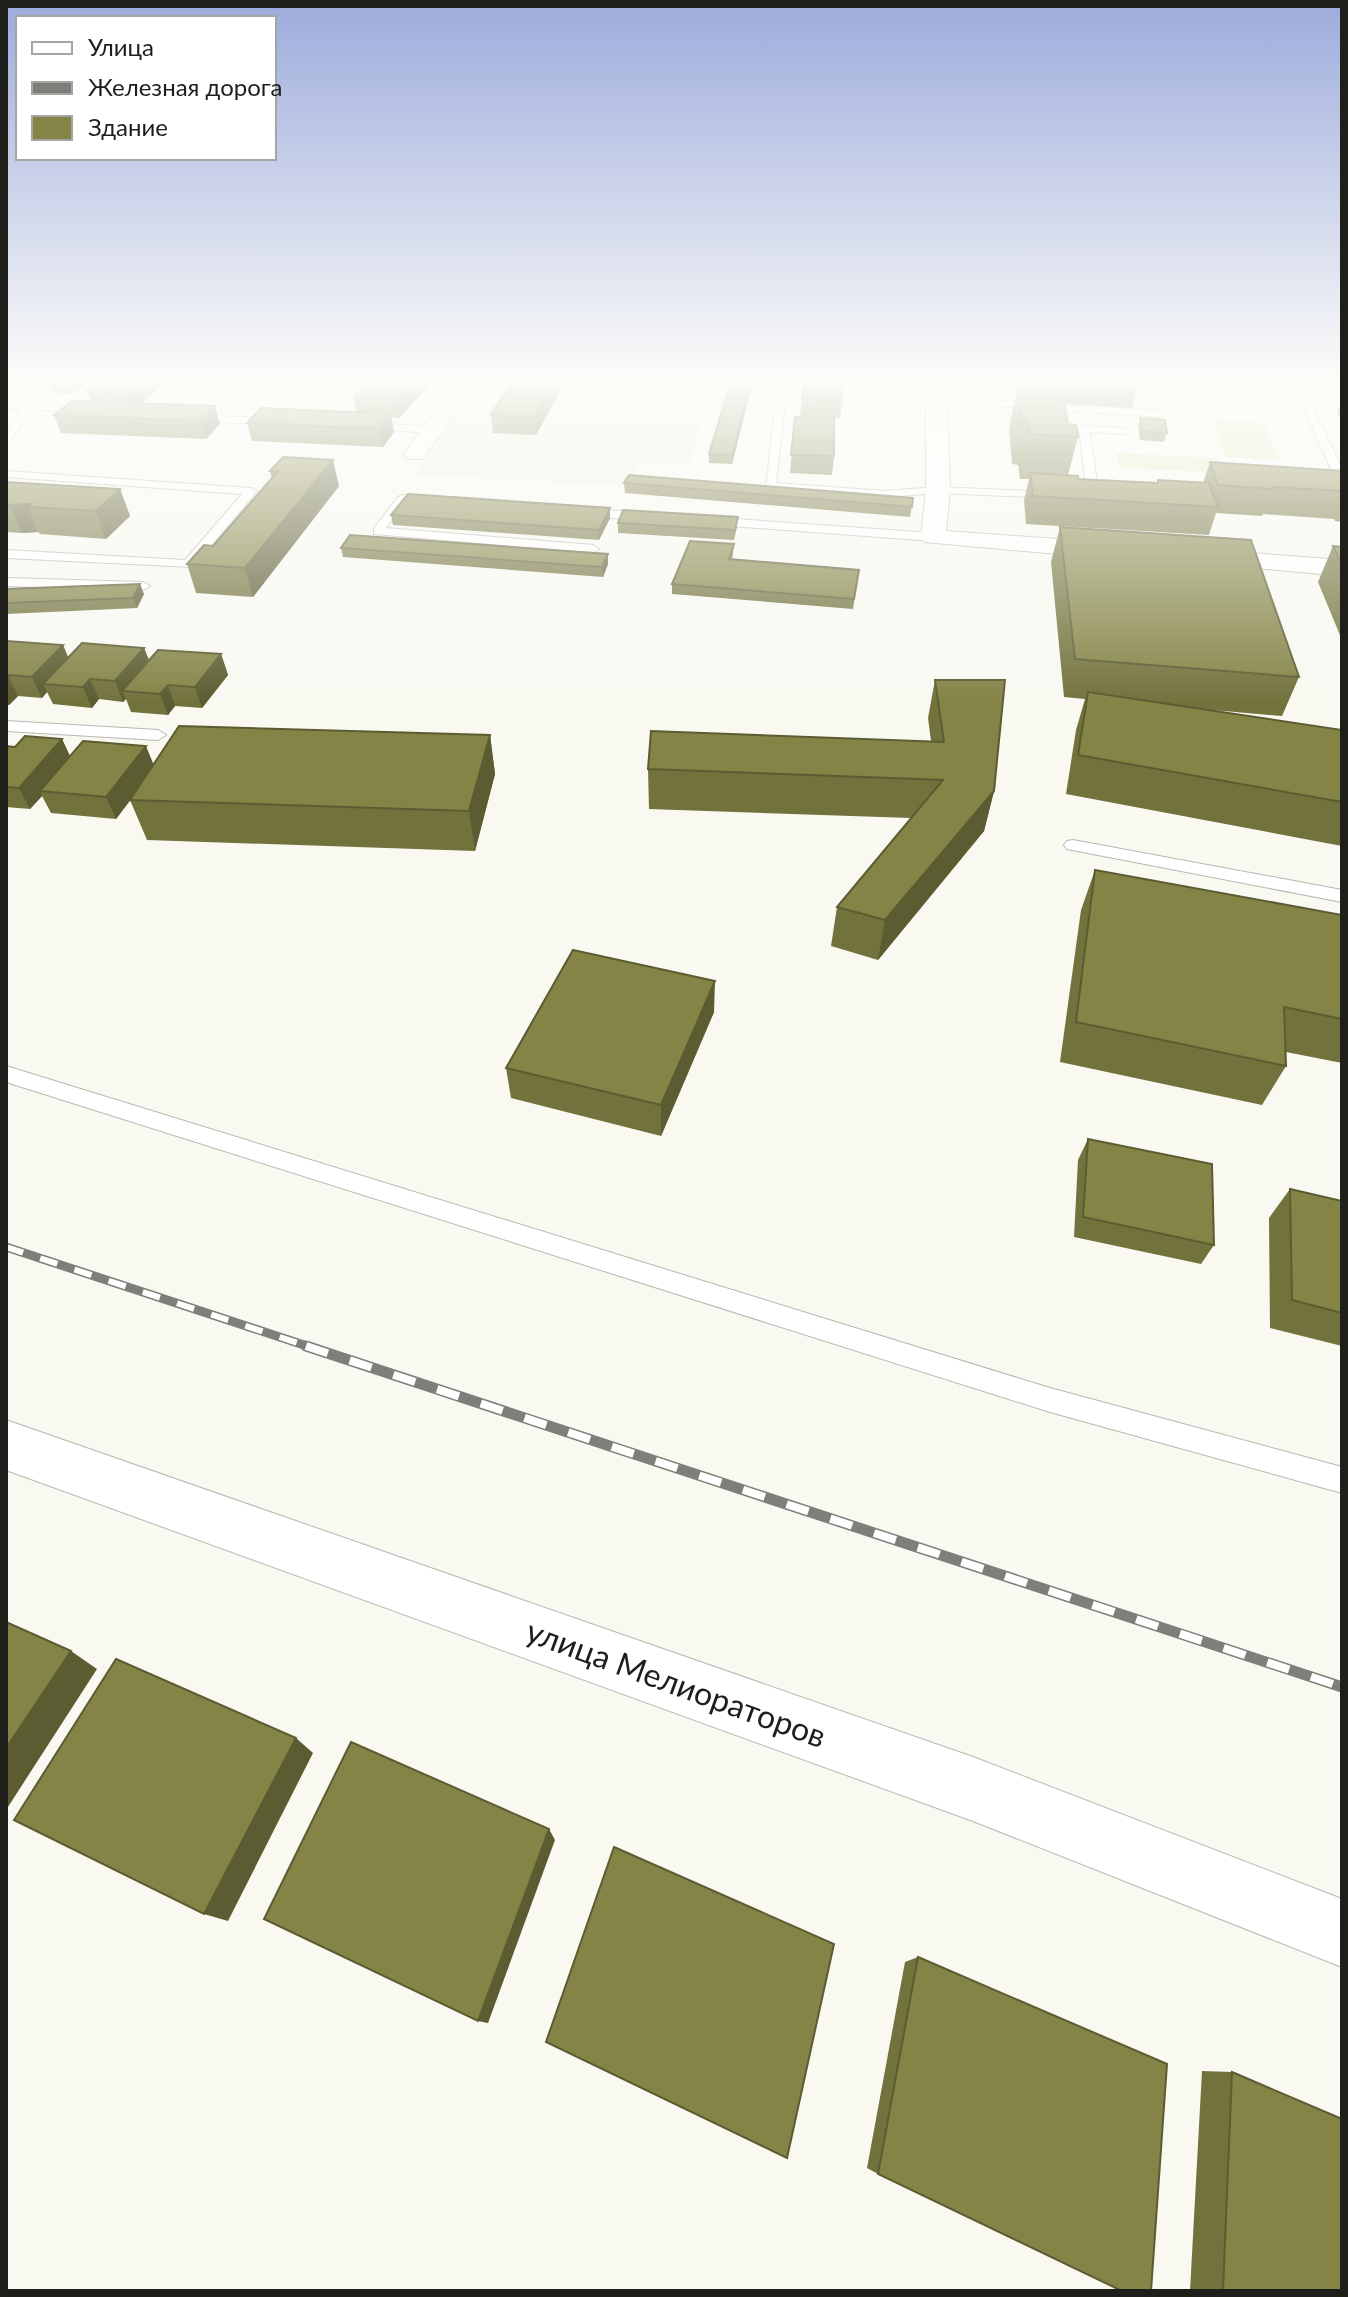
<svg xmlns="http://www.w3.org/2000/svg" width="1348" height="2297" font-family="Lato,sans-serif">
  <style>
    .built { fill: #f0f1e2 }
    .green { fill: #e6e7c1 }
    .lines { fill: none; stroke-linecap: round; stroke-linejoin: round }
    .service-casing { stroke: #b7b8b1; stroke-width: 2 }
    .minor-casing { stroke: #b7b8b1; stroke-width: 2 }
    .service { fill: #fff; fill-rule: evenodd }
    .minor { fill: #fff; fill-rule: evenodd }
    .rail-far1-casing { stroke: #7f7f7a; stroke-width: 9 }
    .rail-casing { stroke: #7f7f7a; stroke-width: 11 }
    .rail-far1 { stroke: #fff; stroke-width: 6; stroke-dasharray: 18; stroke-linecap: butt }
    .rail { stroke: #fff; stroke-width: 8; stroke-dasharray: 23; stroke-linecap: butt }
    .wall { fill: #72723d }
    .shaded-wall { fill: #5c5c32 }
    .building { fill: #848447; stroke: #5c5c32; stroke-width: 2 }
    .labels { text-anchor: middle; stroke-width: 8; stroke-linejoin: round; paint-order: stroke }
    .near-street-label { font-size: 32px; fill: #1e1e1b; stroke: #fff }
  </style>
  <rect width="100%" height="100%" fill="#f9f9f2"/>
  <!-- built -->
  <path class="built" d="M479 381H693L712 383 689 464 638 462 628 485 415 475Z"/>
  <!-- green -->
  <g class="green">
    <path d="M1212 420 1263 423 1280 460 1225 457Z"/>
    <path d="M1116 453 1216 458 1222 473 1120 467Z"/>
  </g>
  <g class="lines">
    <!-- service casing -->
    <g class="service-casing">
      <g id="service">
        <path d="M211 381H222L179 419H171V415Z"/>
        <path d="M291 381H363L317 426 189 421 184 418 189 415 314 420 347 387Z"/>
        <path d="M778 381H788L776 483 885 491 938 487 1055 492 1061 495 1055 498 938 493 885 497 766 488Z"/>
        <path d="M1333 381H1342V385L1330 388 1313 408 1342 468V483L1336 480 1303 408 1322 384Z"/>
        <path d="M937 397 1161 411 1166 414 1161 417 933 402V398Z"/>
        <path d="M6 402 90 408 95 411 90 414 31 409 10 442 6 443V432L21 409 6 408Z"/>
        <path d="M366 423 432 427 437 430 432 433 362 428 361 426Z"/>
        <path d="M1084 426 1125 428 1130 431 1125 434 1090 432 1099 496 1093 499 1087 496 1079 429Z"/>
        <path d="M6 471 251 488 257 491 193 567 6 558V550L185 560 242 494 6 477Z"/>
        <path d="M402 495 433 498 439 502 433 506 405 503 386 528 593 545 599 549 593 553 374 534V528L398 497Z"/>
        <path d="M579 508 649 513 655 517 649 521 575 515V509Z"/>
        <path d="M707 517 933 533 939 537 933 541 703 524V518Z"/>
        <path d="M6 578 143 582 150 586 143 590 6 586Z"/>
        <path d="M6 721 158 730 166 735 158 740 6 731Z"/>
        <path d="M1073 840 1342 890V902L1067 849 1064 845 1067 841Z"/>
        <path d="M6 1066 1050 1388 1342 1467V1493L1050 1412 6 1082Z"/>
      </g>
    </g>
    <!-- minor casing -->
    <g class="minor-casing">
      <g id="minor">
        <path d="M457 381H477L423 459H407L404 454Z"/>
        <path d="M926 381H946L950 490 946 531 1114 543 1123 546 1127 551 1123 556 1114 559 924 542 921 537 926 490Z"/>
        <path d="M1199 549 1342 560V576L1190 562 1186 557 1190 552Z"/>
        <path d="M6 1420 973 1757 1342 1899V1967L973 1821 6 1470Z"/>
      </g>
    </g>
    <!-- service -->
    <use href="#service" class="service"/>
    <!-- minor -->
    <use href="#minor" class="minor"/>
    <!-- rail-far1 casing -->
    <g class="rail-far1-casing">
      <path id="rail-far1" d="M6 1247 313 1348"/>
    </g>
    <!-- rail casing -->
    <g class="rail-casing">
      <path id="rail" d="M306 1346 1342 1687"/>
    </g>
    <!-- rail-far1 -->
    <use href="#rail-far1" class="rail-far1"/>
    <!-- rail -->
    <use href="#rail" class="rail"/>
  </g>
  <!-- wall -->
  <g class="wall">
    <path d="M47 381H89L73 394 51 392Z"/>
    <path d="M168 381 142 403 220 424 206 439 61 433 54 415 91 401 87 392Z"/>
    <path d="M433 381 399 418 391 417 394 432 383 447 252 441 247 423 357 413 354 397Z"/>
    <path d="M731 381H753L732 464 709 463V454Z"/>
    <path d="M804 381 842 401 840 418H834V456L832 475 790 473 795 417H800Z"/>
    <path d="M1023 381H1139L1132 408 1065 404 1068 424 1078 437 1068 475 1078 479 1157 483 1158 480 1203 483 1210 462 1342 471V522L1335 521 1334 519 1263 514 1262 516 1216 513 1209 535 1026 524 1024 500 1029 479H1020L1018 465 1012 464 1009 429 1018 386H1022Z"/>
    <path d="M563 385 536 435 493 433 491 415Z"/>
    <path d="M1342 401V421L1337 413Z"/>
    <path d="M1140 418 1167 433 1164 442 1140 440 1138 427Z"/>
    <path d="M283 457 339 486 253 597 196 593 187 564 213 546 272 479 270 471Z"/>
    <path d="M6 482 120 489 130 516 106 539 40 534 38 532 22 533 6 532Z"/>
    <path d="M624 483 913 498 910 517 625 493Z"/>
    <path d="M391 515 610 518 599 540 393 525Z"/>
    <path d="M618 523 737 527 734 540 618 533Z"/>
    <path d="M1060 527 1299 677 1282 716 1201 709 1342 730V846L1066 794 1076 730 1085 699 1064 697 1051 562Z"/>
    <path d="M734 544 733 554 732 560 859 570 853 609 672 594V584Z"/>
    <path d="M1333 546 1342 547V640L1318 582Z"/>
    <path d="M341 548 608 554V564L603 577 343 557Z"/>
    <path d="M6 589 144 594 137 608 6 614Z"/>
    <path d="M6 641 63 645 68 658 144 648 149 660 221 654 228 675 202 708 175 706 168 715 131 712 126 699 123 702 99 699 92 708 53 704 47 692 42 698 18 696 9 705H6Z"/>
    <path d="M935 680 994 791 984 831 878 960 831 946 837 907 911 818 649 809 648 769 931 741 928 718Z"/>
    <path d="M490 735 495 774 475 851 147 840 130 800 133 796 116 819 51 813 42 796 30 809 6 807V746L15 747 62 739 70 756 154 765Z"/>
    <path d="M1095 870 1342 915V1063L1286 1052V1066L1262 1105 1060 1062 1081 910Z"/>
    <path d="M714 1012 661 1136 511 1098 506 1068Z"/>
    <path d="M1088 1139 1214 1245 1201 1264 1074 1237 1078 1160Z"/>
    <path d="M1290 1189 1342 1201V1346L1270 1328 1269 1218Z"/>
    <path d="M918 1957 878 2174 867 2168 905 1962Z"/>
    <path d="M1202 2071 1232 2072 1342 2291H1190Z"/>
  </g>
  <!-- shaded-wall -->
  <g class="shaded-wall">
    <path d="M68 381H89L73 394Z"/>
    <path d="M142 381H168L132 411 126 394Z"/>
    <path d="M414 381H433L399 418 396 400Z"/>
    <path d="M554 381H562L563 385 536 435 534 417Z"/>
    <path d="M751 381H753L732 464V455Z"/>
    <path d="M215 406 220 424 206 439 200 421Z"/>
    <path d="M391 414 394 432 383 447 379 429Z"/>
    <path d="M333 460 339 486 253 597 245 568Z"/>
    <path d="M120 489 130 516 106 539 96 511Z"/>
    <path d="M31 504 28 507 38 532 22 533 10 506Z"/>
    <path d="M610 508V518L599 540V530Z"/>
    <path d="M608 554V564L603 577 602 567Z"/>
    <path d="M140 584 144 594 137 608 133 598Z"/>
    <path d="M63 645 72 666 43 684 47 692 42 698 32 677Z"/>
    <path d="M144 648 152 668 122 691 126 699 123 702 115 681Z"/>
    <path d="M221 654 228 675 202 708 195 687Z"/>
    <path d="M8 675 18 696 9 705 6 699V677Z"/>
    <path d="M90 679 99 699 92 708 83 687Z"/>
    <path d="M168 685 175 706 168 715 160 694Z"/>
    <path d="M490 735 495 774 475 851 469 811Z"/>
    <path d="M62 739 72 761 40 791 42 796 30 809 19 788Z"/>
    <path d="M146 746 155 768 116 819 106 797Z"/>
    <path d="M994 791 984 831 878 960 885 920Z"/>
    <path d="M715 981 714 1012 661 1136V1105Z"/>
    <path d="M71 1651 97 1669 6 1810V1748Z"/>
    <path d="M296 1738 313 1753 228 1921 204 1914Z"/>
    <path d="M549 1829 555 1840 488 2023 478 2021Z"/>
  </g>
  <!-- building -->
  <g class="building">
    <path d="M101 381H142L126 394 87 392Z"/>
    <path d="M371 381H414L396 400 354 397Z"/>
    <path d="M512 381H554L534 417 491 415Z"/>
    <path d="M731 381H751L732 455 709 454Z"/>
    <path d="M804 381H843L842 401 802 399Z"/>
    <path d="M1024 381H1067L1068 390H1062L1068 424 1076 425 1078 437 1030 434 1028 421H1021L1018 386H1024Z"/>
    <path d="M72 401 215 406 200 421 54 415Z"/>
    <path d="M261 408 391 414 379 429 247 423Z"/>
    <path d="M795 417 834 418V456L791 455Z"/>
    <path d="M1140 418 1165 420 1167 433 1142 431Z"/>
    <path d="M283 457 333 460 245 568 187 564 204 545 213 546 278 471H270Z"/>
    <path d="M1210 462 1342 471V491L1272 487 1273 489 1218 485Z"/>
    <path d="M1030 473 1078 476V479L1158 483V480L1209 483 1218 507 1033 496Z"/>
    <path d="M629 475 913 498 912 507 624 483Z"/>
    <path d="M6 482 120 489 96 511 28 507 31 504 6 505Z"/>
    <path d="M408 494 610 508 599 530 391 515Z"/>
    <path d="M623 510 738 517 735 530 618 523Z"/>
    <path d="M1060 527 1251 540 1299 677 1075 659Z"/>
    <path d="M350 535 608 554 602 567 341 548Z"/>
    <path d="M690 541 734 544 729 559 859 570 854 599 672 584Z"/>
    <path d="M1333 546 1342 547V565Z"/>
    <path d="M140 584 133 598 6 603V589Z"/>
    <path d="M6 641 63 645 32 677 8 675 6 677Z"/>
    <path d="M82 643 144 648 115 681 90 679 83 687 43 684Z"/>
    <path d="M158 650 221 654 195 687 168 685 160 694 122 691Z"/>
    <path d="M935 680H1005L994 791 885 920 837 907 943 780 648 769 651 731 944 742Z"/>
    <path d="M1088 692 1342 730V802L1078 755Z"/>
    <path d="M179 726 490 735 469 811 130 800Z"/>
    <path d="M25 736 62 739 19 788 6 787V746L15 747Z"/>
    <path d="M83 741 146 746 106 797 40 791Z"/>
    <path d="M1095 870 1342 915V1019L1284 1007 1286 1066 1076 1022Z"/>
    <path d="M573 950 715 981 661 1105 506 1068Z"/>
    <path d="M1088 1139 1212 1164 1214 1245 1083 1217Z"/>
    <path d="M1290 1189 1342 1201V1313L1292 1300Z"/>
    <path d="M6 1622 71 1651 6 1748Z"/>
    <path d="M116 1659 296 1738 204 1914 14 1820Z"/>
    <path d="M351 1742 549 1829 478 2021 264 1919Z"/>
    <path d="M614 1847 834 1944 787 2158 546 2042Z"/>
    <path d="M918 1957 1167 2064 1151 2291H1122L878 2174Z"/>
    <path d="M1232 2072 1342 2119V2291H1223Z"/>
  </g>
  <!-- sky -->
  <linearGradient id="sky" x2="0" y2="1"><stop stop-color="#9dabdc"/><stop offset="0.54" stop-color="#fcfcf9"/><stop offset="1" stop-color="#fcfcf9" stop-opacity="0"/></linearGradient>
  <rect width="1348" height="703" fill="url(#sky)"/>
  <g class="labels">
    <!-- near-street labels -->
    <g class="near-street-label">
      <text transform="translate(676 1684) rotate(20)" y="11">улица Мелиораторов</text>
    </g>
  </g>
  <!-- border -->
  <rect width="1348" height="2297" fill="none" stroke="#1e1e1b" stroke-width="16"/>
  <!-- legend -->
  <rect x="16" y="16" width="260" height="144" fill="#ffffff" stroke="#a5a5a4" stroke-width="2"/>
  <rect x="32" y="42" width="40" height="12" fill="#ffffff" stroke="#a5a5a4" stroke-width="2"/>
  <text x="88" y="56" font-size="24" fill="#1e1e1b">Улица</text>
  <rect x="32" y="82" width="40" height="12" fill="#7f7f7a" stroke="#a5a5a4" stroke-width="2"/>
  <text x="88" y="96" font-size="24" fill="#1e1e1b">Железная дорога</text>
  <rect x="32" y="116" width="40" height="24" fill="#848447" stroke="#a5a5a4" stroke-width="2"/>
  <text x="88" y="136" font-size="24" fill="#1e1e1b">Здание</text>
</svg>
